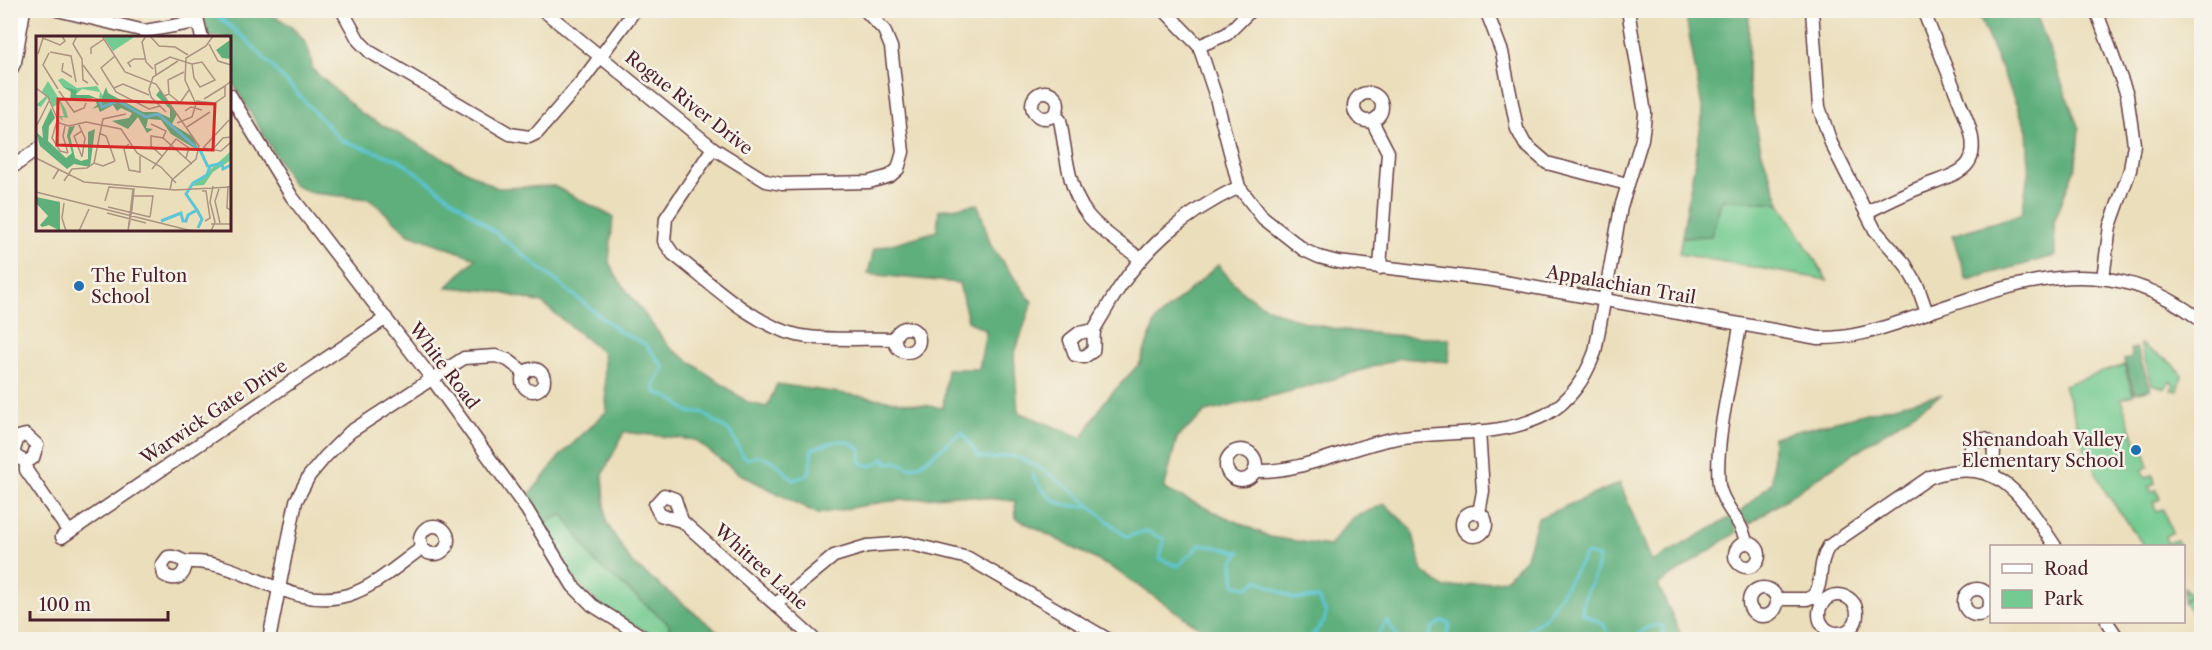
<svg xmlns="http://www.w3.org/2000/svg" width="2212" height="650" font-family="'Libre Caslon Text',serif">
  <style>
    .green { fill: #74cb91; stroke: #5f755e; stroke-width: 1.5 }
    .forest { fill: #5faf7b; stroke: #546753; stroke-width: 1.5 }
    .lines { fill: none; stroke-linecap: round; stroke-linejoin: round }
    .stream { stroke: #5cc6d7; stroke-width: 3 }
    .minor-casing { stroke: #623c41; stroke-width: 15 }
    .minor { stroke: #fff; stroke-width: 12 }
    .poi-dot { fill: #1f6fb2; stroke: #f7f3e8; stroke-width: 2 }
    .labels { text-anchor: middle; stroke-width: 5; stroke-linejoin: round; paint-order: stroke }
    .street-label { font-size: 18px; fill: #4a1f2b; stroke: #f7f3e8 }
    .poi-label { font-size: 18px; fill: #4a1f2b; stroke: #f7f3e8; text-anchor: start }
    .inset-river { fill: none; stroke: #5cc6d7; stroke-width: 3 }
    .inset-road { fill: none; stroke: #ab9281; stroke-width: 1.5 }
    .view { fill: #d62828; fill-opacity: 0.15; stroke: #d62828; stroke-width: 3 }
    .inset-edge { fill: none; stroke: #4a1f2b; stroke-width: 3 }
  </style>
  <rect width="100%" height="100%" fill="#f7f3e8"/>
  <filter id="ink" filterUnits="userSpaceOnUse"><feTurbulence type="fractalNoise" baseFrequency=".0167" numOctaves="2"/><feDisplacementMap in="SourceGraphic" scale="12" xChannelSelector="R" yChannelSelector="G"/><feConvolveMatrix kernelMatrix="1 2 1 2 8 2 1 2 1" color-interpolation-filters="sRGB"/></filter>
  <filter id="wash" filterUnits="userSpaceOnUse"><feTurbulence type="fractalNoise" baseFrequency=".008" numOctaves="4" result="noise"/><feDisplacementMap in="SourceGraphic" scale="24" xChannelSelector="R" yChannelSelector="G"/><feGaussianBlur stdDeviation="1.35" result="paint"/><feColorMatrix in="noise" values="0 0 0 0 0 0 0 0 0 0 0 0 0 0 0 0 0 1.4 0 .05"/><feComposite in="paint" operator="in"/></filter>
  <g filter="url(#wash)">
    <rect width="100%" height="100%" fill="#ebdebb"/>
    <!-- green -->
    <g class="green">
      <path d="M1722 199 1780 203 1827 280 1679 254 1682 237 1711 236Z"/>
      <path d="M2140 344 2173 364 2182 375 2178 391 2171 390 2174 384 2170 381 2164 388 2152 384Z"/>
      <path d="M2124 365 2133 395 2121 399 2136 444 2141 443 2149 466 2142 470 2145 477 2153 475 2155 483 2149 486 2151 491 2157 490 2160 499 2153 502 2156 511 2163 509 2172 533 2165 536 2167 543 2177 540 2179 546H2144L2105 491 2088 457 2064 385Z"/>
      <path d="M563 513 595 562 669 624 670 639H660C634 624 602 610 582 588 565 570 552 546 543 524Z"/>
      <path d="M2184 587 2191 596 2201 590V622L2184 603 2189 597 2184 601Z"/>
    </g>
    <!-- forest -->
    <g class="forest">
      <path d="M201 11C219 11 242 7 259 11 287 18 312 39 312 69L362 114 497 188 554 186 613 217 609 262 618 279 669 347 749 403 767 407 777 384 943 408 947 369H979L986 331 968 321 959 283 868 274 874 249 937 231 939 210 978 204 991 246 1032 302 1014 356 1018 412 1082 438 1104 402 1140 363 1156 320 1218 265C1227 275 1236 287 1247 295 1304 336 1383 333 1450 339L1449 362 1401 358 1304 388 1206 412 1177 438 1164 489 1270 537 1329 546 1352 518 1385 504 1412 530 1422 571 1445 588 1504 580 1525 560 1538 518 1620 483 1652 562 1731 517 1737 532 1658 585 1683 639H1216L1114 569 1016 518 1015 501 956 495 883 502 818 514 738 473 695 440 624 432 603 474 606 522 631 562 727 639H670L669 624 595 562 563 514 543 524 526 499 560 456 607 411 603 353 542 303 493 291 447 287 476 258 409 234 370 199 312 193 293 185 230 78V38L210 37Z"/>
      <path d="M1685 11H1749L1748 84 1761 150 1780 203 1722 199 1711 236 1682 237 1703 113Z"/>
      <path d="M1977 11H2035L2079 129 2076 165 2054 222 2055 256 1967 280 1952 235 2022 214 2029 167 2027 130Z"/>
      <path d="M2136 348 2151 389 2134 393 2124 360 2132 358 2131 349Z"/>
      <path d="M1942 394 1749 524 1740 512 1772 482 1773 437Z"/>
    </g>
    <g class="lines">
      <!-- stream -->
      <g class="stream">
        <path d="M210 10 247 40 341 140 399 160 467 210 620 332 645 344 664 367 654 386 656 392C662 395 669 397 675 401 686 409 686 415 702 412L730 432 743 456 748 459C768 450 779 467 794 480L809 474 812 449C831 443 845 434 861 450L860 461C870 470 876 464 885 458L886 463 897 462 910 468 921 464 962 432 979 457 995 459C1025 440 1102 518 1127 537L1146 531 1164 539 1160 559 1178 566 1201 544 1240 552 1233 562 1235 585 1249 587 1258 580 1294 599 1318 598 1326 613 1324 622 1312 635 1332 640"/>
        <path d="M1032 475C1048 500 1058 508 1087 506"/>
        <path d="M1374 640 1387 621 1400 640"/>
        <path d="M1428 640 1432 628 1443 621 1450 624 1445 640"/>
        <path d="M1495 640 1525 633 1547 616 1586 554 1599 557C1597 579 1583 590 1582 613L1604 625 1611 640"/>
        <path d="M1632 640 1646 628 1659 625 1664 628 1661 640"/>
      </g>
    </g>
  </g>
  <g filter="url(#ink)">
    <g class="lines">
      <!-- minor casing -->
      <g class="minor-casing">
        <g id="minor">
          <path d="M57 10 145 31 196 22"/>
          <path d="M195 10 202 38"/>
          <path d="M342 10 359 41 370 52 510 134 529 137 537 133 582 81 635 10"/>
          <path d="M543 10 713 148 766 181 782 184 869 182 890 176 898 169 903 152 891 47 884 30 865 10"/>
          <path d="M1164 10 1199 46 1215 94 1239 187 1263 218 1304 250 1319 257 1338 262 1493 280 1818 338C1853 339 1883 328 1915 317 2019 282 2104 246 2202 321"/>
          <path d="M1486 10 1502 52 1517 129 1525 144 1547 163 1627 184"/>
          <path d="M1812 10 1819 107 1831 143 1875 230 1905 264 1918 287 1927 313"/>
          <path d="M2096 10 2127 95 2134 144 2130 170 2110 226 2103 278"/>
          <path d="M1199 46 1227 34 1251 10"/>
          <path d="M10 72 15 62 24 10"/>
          <circle cx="1045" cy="105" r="13"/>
          <circle cx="1368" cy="107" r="14"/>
          <path d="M230 95 292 197 433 380 527 510 573 586 592 605 648 640"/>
          <path d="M1054 114 1060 120C1066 150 1067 188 1087 214 1100 231 1123 245 1140 259"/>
          <path d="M1372 121 1388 152 1380 268"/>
          <path d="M713 148 666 218 664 241 673 254C711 283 750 323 797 335 819 341 870 338 895 339"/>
          <path d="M10 169 38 149"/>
          <path d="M1867 212C1884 204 1901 195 1919 188 1955 173 1985 172 1968 123L1923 10"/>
          <path d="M1740 326C1733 371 1714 441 1719 485 1722 506 1743 521 1746 543"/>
          <circle cx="907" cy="340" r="12"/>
          <path d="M1094 330 1079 333 1070 340 1075 355 1084 357 1093 351C1095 344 1092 335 1095 328 1099 320 1105 312 1109 304 1141 250 1182 214 1239 187"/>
          <circle cx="533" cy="380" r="11"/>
          <circle cx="1241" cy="465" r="15"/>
          <path d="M26 462 15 456 14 450 18 437 26 435 37 445 33 458 26 462V470L69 532"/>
          <path d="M1966 470C1969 457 1969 439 1985 439L1994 447 1993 475"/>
          <path d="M1254 471C1304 473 1349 446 1397 438 1446 430 1499 438 1545 415 1571 401 1585 378 1595 352L1621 207 1642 139 1644 124 1645 113 1628 10"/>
          <circle cx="1474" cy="524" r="12"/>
          <path d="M1479 513 1483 491 1479 431"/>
          <path d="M682 521 675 499 664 495 655 505 660 515 682 521 815 640"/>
          <circle cx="434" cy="540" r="14"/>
          <path d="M62 537 386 318"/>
          <circle cx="1747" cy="555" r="12"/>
          <path d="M186 562C185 577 176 582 164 575L162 565 168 557C177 555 182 562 188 562 243 559 289 612 348 595 375 587 400 563 422 548"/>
          <circle cx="1763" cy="602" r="14"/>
          <circle cx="1977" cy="602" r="13"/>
          <circle cx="1838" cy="614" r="19"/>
          <path d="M1777 599H1807L1814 596"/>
          <path d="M1823 603 1814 596C1824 582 1817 565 1829 546L1930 477C1999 453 2022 497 2055 546"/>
          <path d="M776 604 834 556 867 546 907 543 968 558 1109 640"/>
          <path d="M2107 622 2119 640"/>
          <path d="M269 640 296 501 309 476 325 457 350 432 464 358 496 356 508 360 525 373"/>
        </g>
      </g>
      <!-- minor -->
      <use href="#minor" class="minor"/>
    </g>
  </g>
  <!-- markers -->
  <g class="poi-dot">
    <circle cx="79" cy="286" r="6"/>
    <circle cx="2136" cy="450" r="6"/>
  </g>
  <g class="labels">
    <!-- street labels -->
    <g class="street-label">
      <text transform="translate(689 103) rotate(38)" y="6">Rogue River Drive</text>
      <text transform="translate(1621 285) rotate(10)" y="6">Appalachian Trail</text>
      <text transform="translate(444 366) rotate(53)" y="6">White Road</text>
      <text transform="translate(214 412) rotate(-34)" y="6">Warwick Gate Drive</text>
      <text transform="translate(761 567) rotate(42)" y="6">Whitree Lane</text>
    </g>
    <!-- poi labels -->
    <g class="poi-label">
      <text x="91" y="282">The Fulton<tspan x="91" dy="21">School</tspan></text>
      <text x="2124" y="446" text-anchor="end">Shenandoah Valley<tspan x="2124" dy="21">Elementary School</tspan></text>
    </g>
  </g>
  <!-- overview -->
  <g transform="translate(36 36)">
    <rect width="195" height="195" fill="#ebdebb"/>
    <path d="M67 0H100L77 15ZM26 42 41 52 61 50 68 62 63 63 64 56 46 53 39 59 27 51 22 44ZM12 45 30 74 32 82 26 81 27 85 22 80H28L24 67 17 71 12 61 5 71 0 69 10 60 6 55ZM195 115V124L177 136 168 149 156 150Z" fill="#74cb91"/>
    <path d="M192 0H195V23L186 22 180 14 194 4ZM27 51 41 54 40 59H53L65 64 70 51 72 57 107 76H121L134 82V73L120 59 124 54 141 78 136 88 157 101 163 115 135 98 125 84 112 83 110 92 117 93 111 97 102 81 92 93 76 85 93 82 96 77 85 72 81 75 77 69 64 76 62 71 56 73 61 69 59 62 34 64 35 55ZM15 72 19 82 13 90 12 105 30 122 36 117 31 100 33 91 39 90 34 100 39 122 45 125 52 123V96L59 93 54 131 38 128 31 133 4 110 0 96 7 102 6 91ZM0 161 24 166V195L13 189 6 191 4 189 12 180 0 167Z" fill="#5faf7b"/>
    <path class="inset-river" d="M63 63 66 71 82 65 110 81 122 78 161 112M164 114 172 131M161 174 166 183 162 192M125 185 145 177 147 185H150L152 179 161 174 150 158 157 147 171 139 174 130 186 127 187 133 195 129"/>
    <path class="inset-road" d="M41 0 37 8 46 23 47 44 52 47M66 0 89 36 120 48 163 110 160 123 136 144 134 154M110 0 106 6 110 26 117 33M114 0 123 10 139 11 152 19M173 8 182 25 195 29M14 16 35 20 40 46M13 17 7 29 22 53M2 18 7 2 24 9 29 5 26 0M55 18V12L68 3M79 20 65 32 80 56 113 73 124 70M27 27 26 35 36 41M47 29 62 49M95 31 92 27 98 23H110M120 39 119 29 134 21 156 28 158 42 164 51 179 44 166 26 156 28M0 52 12 61 23 87 33 90 50 86 85 93 101 117 125 131 140 147M78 52 87 48 113 59M23 55 38 76 48 72 50 67M133 58 132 44 148 36M128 60 133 58 144 67 153 54M168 63 189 50M160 65 179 67 189 60V50L195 45M149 75 155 71 166 74M130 76 115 61 113 53 117 41 142 25M21 85 16 102 24 115 32 117M42 87 49 102 46 121M141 87 156 81 160 68 149 44 150 22 170 10 177 0M115 88 130 95 127 102M1 89 13 65M29 90 27 100 32 117M151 91 174 76M63 97 70 100 79 125M93 108 88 113 93 134 104 136V120M167 112 193 84M167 112 185 115 195 106M176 114 187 102 195 101M126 120 115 110V100L127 102 156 128M46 121 38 100 46 95M0 122 48 146 139 154 195 151M58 127 67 130 79 125M116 133 140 103 153 112 150 122M21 136 17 143 23 133M28 145 36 133 51 132 58 127 67 83 90 78M192 150 191 172 195 174M98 153 96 173 92 195 97 153ZM183 153 179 165 184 187M166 155H170L174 182 169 185M0 156 156 195M98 160H117L114 181M69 165 73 151 97 153M28 167 26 182 30 195M72 171 114 181M71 177 110 187M175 188H195M43 195 53 173M175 195 179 186 174 166 177 150"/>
    <path class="view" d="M22 63 179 68 177 114 21 109Z"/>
    <rect width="195" height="195" class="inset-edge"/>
  </g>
  <!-- margin -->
  <rect width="2212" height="650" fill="none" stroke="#f7f3e8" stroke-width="36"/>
  <!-- legend -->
  <rect x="1990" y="545" width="195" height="78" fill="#f7f3e8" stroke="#b29e9c" stroke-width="1.5"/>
  <rect x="2002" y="564" width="30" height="9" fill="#ffffff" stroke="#b29e9c" stroke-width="1.5"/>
  <text x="2044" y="575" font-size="18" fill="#4a1f2b">Road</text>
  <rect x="2002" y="590" width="30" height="18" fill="#74cb91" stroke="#b29e9c" stroke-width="1.5"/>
  <text x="2044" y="605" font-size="18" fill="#4a1f2b">Park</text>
  <!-- scale -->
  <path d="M30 611v9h138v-9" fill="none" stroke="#4a1f2b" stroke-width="3"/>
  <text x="39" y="611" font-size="18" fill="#4a1f2b" stroke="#f7f3e8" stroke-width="4.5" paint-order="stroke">100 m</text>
</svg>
